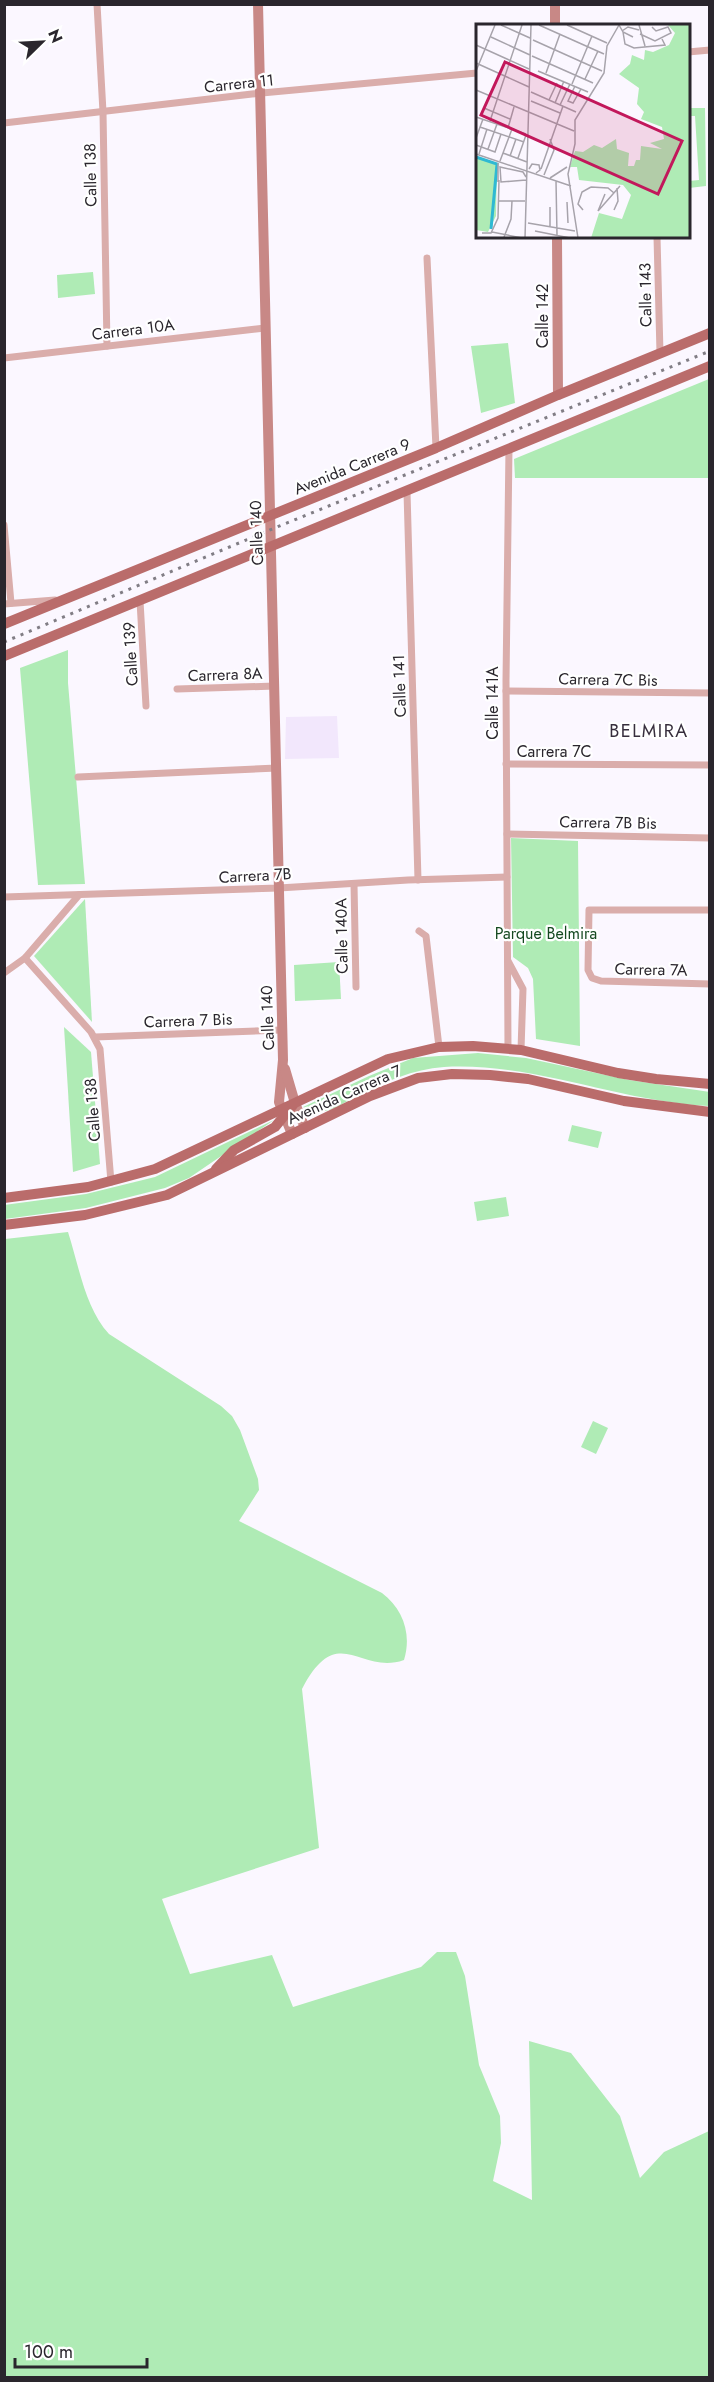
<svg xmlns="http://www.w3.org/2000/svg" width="714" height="2382" font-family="Jost,sans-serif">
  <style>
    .built { fill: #f2e7fc }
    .green { fill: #afebb5 }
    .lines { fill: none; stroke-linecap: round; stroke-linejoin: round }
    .street { stroke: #daadab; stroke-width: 7 }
    .secondary { stroke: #c88886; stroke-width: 10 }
    .primary { stroke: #ba6c6b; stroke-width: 10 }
    .rail { stroke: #817d85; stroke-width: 3; stroke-dasharray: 3 6; stroke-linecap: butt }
    .labels { text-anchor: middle; stroke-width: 4.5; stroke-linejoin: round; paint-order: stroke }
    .street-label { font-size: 16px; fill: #2a262d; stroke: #fff }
    .park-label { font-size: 16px; fill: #154920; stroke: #fff }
    .neighbourhood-label { font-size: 18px; letter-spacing: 1.5px; fill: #372e3d; stroke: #fff }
    .inset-river { fill: none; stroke: #2fb9d3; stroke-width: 3 }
    .inset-road { fill: none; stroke: #a7a3ab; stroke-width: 1.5 }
    .view { fill: #c2185b; fill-opacity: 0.15; stroke: #c2185b; stroke-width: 3 }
    .inset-edge { fill: none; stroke: #2a262d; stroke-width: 3 }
  </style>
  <rect width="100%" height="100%" fill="#fbf7ff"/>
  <!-- built -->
  <path class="built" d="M337 716 339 758 285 759 286 717Z"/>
  <!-- green -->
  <g class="green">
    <path d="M689 108H705L706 186 689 188V181L699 180 695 116H689Z"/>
    <path d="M93 272 95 294 58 298 57 275Z"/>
    <path d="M508 343 515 403 481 413 471 346Z"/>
    <path d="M709 379V478H515L514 459Z"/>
    <path d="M68 650V683L85 884 38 885 20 668Z"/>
    <path d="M511 838 578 841 580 1046 536 1039 533 979 528 968 513 957Z"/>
    <path d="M85 899 92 1022 34 956Z"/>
    <path d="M339 962 341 999 295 1001 294 965Z"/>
    <path d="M64 1027 91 1052 100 1164 73 1172Z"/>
    <path d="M478 1053 526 1058 629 1080 710 1092 709 1106C620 1102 534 1062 444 1067 413 1069 385 1082 358 1095 348 1100 336 1109 325 1111 316 1113 310 1111 303 1107L369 1076 413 1058Z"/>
    <path d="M274 1120 189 1178 165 1188 86 1208 5 1219 4 1205 86 1194 155 1177Z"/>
    <path d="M572 1125 602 1132 598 1148 568 1141Z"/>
    <path d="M506 1197 509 1216 477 1221 474 1202Z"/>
    <path d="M68 1232C79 1266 85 1308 109 1334L221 1406 232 1416 240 1430 258 1479 259 1490 239 1521 382 1593C403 1609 412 1634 404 1660 360 1676 338 1620 302 1689L319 1848 162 1899 190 1974 272 1955 293 2007 421 1967 437 1952H456L465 1976 479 2065 500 2116 501 2143 493 2181 532 2200 529 2041 571 2053 620 2116 640 2178 664 2152 709 2131V2377H5V1239Z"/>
    <path d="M593 1421 608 1428 596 1454 581 1447Z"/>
  </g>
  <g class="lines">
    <!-- street -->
    <g class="street">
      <path d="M97 4 103 112 107 346"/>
      <path d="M688 52 710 50"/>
      <path d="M4 123 252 94 477 73"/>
      <path d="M657 237 660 353"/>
      <path d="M427 258 436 448"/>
      <path d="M4 358 265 328"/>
      <path d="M407 492 418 880"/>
      <path d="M4 525 11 603"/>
      <path d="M140 601 146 706"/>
      <path d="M4 604 55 600"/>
      <path d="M177 689 275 686"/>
      <path d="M506 691 710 693"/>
      <path d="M506 764 710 765"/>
      <path d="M78 777 277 768"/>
      <path d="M507 834 710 838"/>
      <path d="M354 884 356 987"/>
      <path d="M4 897 279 888 408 880 507 877"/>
      <path d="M710 910H589L588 970 592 978 601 981 710 984"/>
      <path d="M419 931 426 936 439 1047"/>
      <path d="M25 958 91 1032 100 1049 111 1182"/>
      <path d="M508 961 523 989 521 1050"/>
      <path d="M4 973 25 958 79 895"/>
      <path d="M95 1037 281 1030"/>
      <path d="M508 1049 506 681 509 448"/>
    </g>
    <!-- secondary -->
    <g class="secondary">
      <path d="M258 4 283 1060 279 1102 292 1134"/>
      <path d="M555 4V26"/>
      <path d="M557 237 558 395"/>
      <path d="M285 1069 295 1103 305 1128"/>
    </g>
    <!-- primary -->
    <g class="primary">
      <path d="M4 624 436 448 558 395 710 333"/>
      <path d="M4 656 710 366"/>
      <path d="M216 1169 234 1150 275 1127 293 1105"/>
      <path d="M4 1198 88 1187 155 1169 388 1059 439 1047 473 1046 521 1050 618 1073 656 1079 710 1084"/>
      <path d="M4 1225 85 1215 167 1195 370 1096 418 1078 452 1074 490 1075 528 1079 624 1101 710 1112"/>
    </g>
    <!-- rail -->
    <path class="rail" d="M4 642 277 527 710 351"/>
  </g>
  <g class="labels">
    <!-- street labels -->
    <g class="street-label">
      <text transform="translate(239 83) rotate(-6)" y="6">Carrera 11</text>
      <text transform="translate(90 175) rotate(-91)" y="6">Calle 138</text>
      <text transform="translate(645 295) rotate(-91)" y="6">Calle 143</text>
      <text transform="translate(542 316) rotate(-90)" y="6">Calle 142</text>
      <text transform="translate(133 329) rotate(-7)" y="6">Carrera 10A</text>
      <text transform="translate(352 466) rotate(-22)" y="6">Avenida Carrera 9</text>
      <text transform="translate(256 533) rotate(-92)" y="6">Calle 140</text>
      <text transform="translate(130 654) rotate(-93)" y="6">Calle 139</text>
      <text transform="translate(225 674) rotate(-2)" y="6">Carrera 8A</text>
      <text transform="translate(608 679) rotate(1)" y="6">Carrera 7C Bis</text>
      <text transform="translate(399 686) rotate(-92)" y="6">Calle 141</text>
      <text transform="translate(492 703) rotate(-90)" y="6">Calle 141A</text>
      <text x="554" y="757">Carrera 7C</text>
      <text transform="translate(608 822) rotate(1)" y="6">Carrera 7B Bis</text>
      <text transform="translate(255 875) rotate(-3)" y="6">Carrera 7B</text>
      <text transform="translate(341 936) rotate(-91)" y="6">Calle 140A</text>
      <text transform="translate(651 969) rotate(1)" y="6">Carrera 7A</text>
      <text transform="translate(267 1018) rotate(-92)" y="6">Calle 140</text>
      <text transform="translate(188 1020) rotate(-2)" y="6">Carrera 7 Bis</text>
      <text transform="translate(344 1094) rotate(-24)" y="6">Avenida Carrera 7</text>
      <text transform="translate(92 1110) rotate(-94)" y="6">Calle 138</text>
    </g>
    <!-- park labels -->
    <g class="park-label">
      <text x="546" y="939">Parque Belmira</text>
    </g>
    <!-- neighbourhood labels -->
    <g class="neighbourhood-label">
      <text x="649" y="737">BELMIRA</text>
    </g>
  </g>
  <!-- overview -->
  <g transform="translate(476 24)">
    <rect width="214" height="214" fill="#fbf7ff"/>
    <path d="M192 1H214V214H115L123 189 146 195 155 171 147 161 103 156 101 143H94L99 127 107 128 118 121 126 124 140 115 141 125 153 129 152 142H158L160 136H164L165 122 186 125 174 119 188 115 186 103 165 95 168 88 161 80 163 64 143 50 154 40 156 31 168 36 169 26 177 28 193 21 199 9ZM0 133 21 139 20 192 12 208 0 206Z" fill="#afebb5"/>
    <path class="inset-river" d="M0 133 21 140 15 205"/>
    <path class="inset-road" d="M25 1 54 14M63 1 128 30M91 1 131 19M143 1 147 8 157 13M163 1 169 22M146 7 152 3 163 6M147 8 149 20 158 24 189 21 186 15M164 10 179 17 195 9 192 3 180 7 176 3M15 13 54 31M57 16 126 47M0 21 53 45M56 32 117 59M0 39 53 63M0 47 19 1M62 47 112 68M70 49 84 10M109 55 122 27M96 60 116 12M99 62 92 77 97 79 105 65M0 66 98 107M55 68 100 88M73 76 81 59M55 77 84 89M79 79 88 57M84 81 94 60M8 84 34 95M0 93 50 110M14 97 46 1M4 103 48 118M32 104 38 83M0 114 7 95M0 121 19 128 25 110M12 125 21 100M27 129 51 138M0 130 95 162M3 130 11 105M34 132 40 115M42 134 50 111M24 137 36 105M22 139V158M53 145 56 140 63 141 64 146 60 149M65 145 87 82M68 151 78 126 74 115M50 153 47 148 24 143 25 158 50 156M74 154 91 143M80 157 81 211M115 163 132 164 138 169M23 177H49M91 178 92 199M74 183V203M107 186 102 180 106 168 115 163M138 186 142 177 141 164M122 187 144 162M122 187 129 170M52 199 99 207M59 207 94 214M16 208 46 214M6 209H15L22 194 23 156M28 213 35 195 36 177M49 214 55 1M102 214 92 150 99 120V96L128 49 131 22 143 1"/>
    <path class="view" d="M29 38 206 117 182 170 5 91Z"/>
    <rect width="214" height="214" class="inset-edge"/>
  </g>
  <!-- border -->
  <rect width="714" height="2382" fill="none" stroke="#2a262d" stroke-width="12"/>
  <!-- north arrow -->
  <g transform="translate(42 42) rotate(66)" stroke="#ffffff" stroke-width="4.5" paint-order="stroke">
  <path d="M0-4.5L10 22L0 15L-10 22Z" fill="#2a262d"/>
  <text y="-9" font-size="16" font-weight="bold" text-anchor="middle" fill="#2a262d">N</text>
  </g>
  <!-- scale -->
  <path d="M15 2358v9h132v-9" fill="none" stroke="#2a262d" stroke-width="3"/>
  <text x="24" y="2358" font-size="18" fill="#2a262d" stroke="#ffffff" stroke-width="4.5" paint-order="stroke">100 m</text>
</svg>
